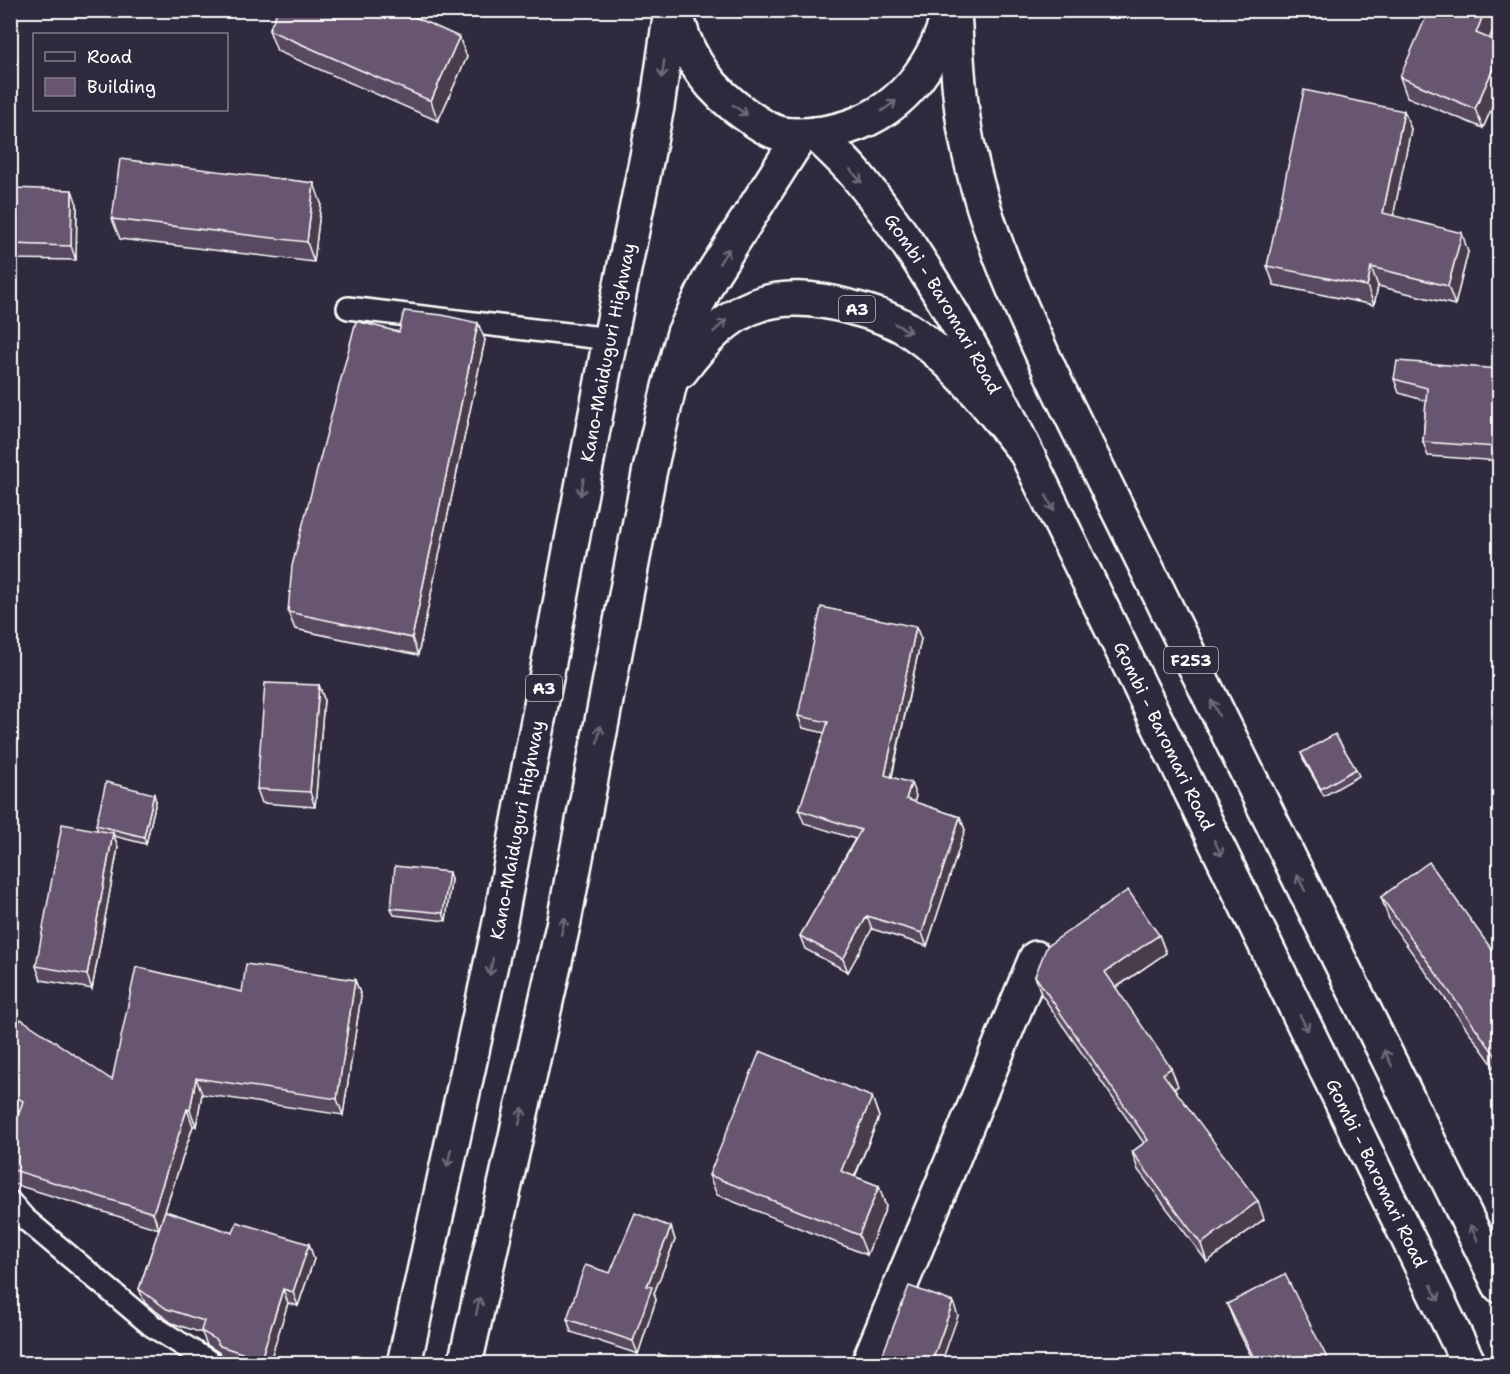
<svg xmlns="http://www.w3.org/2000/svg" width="1510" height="1374" font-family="'Shantell Sans',sans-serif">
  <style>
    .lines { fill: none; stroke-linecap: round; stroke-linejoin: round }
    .service-casing { stroke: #fff; stroke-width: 26 }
    .minor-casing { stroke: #fff; stroke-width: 38 }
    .primary-casing { stroke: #fff; stroke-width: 38 }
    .trunk-casing { stroke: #fff; stroke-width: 38 }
    .service { stroke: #2f2a3d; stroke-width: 21 }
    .minor { stroke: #2f2a3d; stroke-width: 33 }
    .primary { stroke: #2f2a3d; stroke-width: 33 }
    .trunk { stroke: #2f2a3d; stroke-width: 33 }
    .wall { fill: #594a60; stroke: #fff; stroke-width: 1.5 }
    .shaded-wall { fill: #493c4e; stroke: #fff; stroke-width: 1.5 }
    .building { fill: #685670; stroke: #fff; stroke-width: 1.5 }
    .oneway { stroke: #6d6a77 }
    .labels { text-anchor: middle; stroke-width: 4.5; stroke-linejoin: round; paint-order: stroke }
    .shield { fill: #2f2a3d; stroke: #c1bfc5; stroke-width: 1.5 }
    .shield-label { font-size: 16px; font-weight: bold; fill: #fff }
    .street-label { font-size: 18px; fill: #fff; stroke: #2f2a3d }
  </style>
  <rect width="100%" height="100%" fill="#2f2a3d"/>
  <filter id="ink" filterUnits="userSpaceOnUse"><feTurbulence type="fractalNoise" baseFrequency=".0167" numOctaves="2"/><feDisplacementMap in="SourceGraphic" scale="12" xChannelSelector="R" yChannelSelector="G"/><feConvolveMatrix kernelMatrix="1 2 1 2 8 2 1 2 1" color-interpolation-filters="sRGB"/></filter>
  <g filter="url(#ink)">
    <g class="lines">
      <!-- service casing -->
      <g class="service-casing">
        <g id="service">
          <path d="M348 308 610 339"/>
          <path d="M10 1202 24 1218 151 1325 213 1364"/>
        </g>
      </g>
      <!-- minor casing -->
      <g class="minor-casing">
        <path id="minor" d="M868 1364 1036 958"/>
      </g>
      <!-- primary casing -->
      <g class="primary-casing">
        <g id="primary">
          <path d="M954 10C957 59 959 109 970 156 988 237 1023 313 1058 388L1500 1286"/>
          <path id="s1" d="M816 134C830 148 845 161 858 177 917 248 961 328 1005 409L1469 1364"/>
        </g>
      </g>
      <!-- trunk casing -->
      <g class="trunk-casing">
        <g id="trunk">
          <path d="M676 10C683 50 703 81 734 106 746 115 759 125 773 131 786 137 808 135 823 133 892 122 931 76 950 10"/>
          <path d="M681 371C730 305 771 285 853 308 873 313 895 320 912 332 957 363 990 408 1024 450"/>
          <path id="s2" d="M404 1364 499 927 610 339 657 107 671 10"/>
          <path d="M465 1364 564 921 649 474 669 387 684 333 710 278 801 135"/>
        </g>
      </g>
      <!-- service -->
      <use href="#service" class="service"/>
      <!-- minor -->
      <use href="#minor" class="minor"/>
      <!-- primary -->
      <use href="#primary" class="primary"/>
      <!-- trunk -->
      <use href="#trunk" class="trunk"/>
    </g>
    <!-- wall -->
    <g class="wall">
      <path d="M1500 10V14L1489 39 1500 43V89L1483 128 1407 97 1400 77Z"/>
      <path d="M269 30 459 37 467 57 438 121 277 51Z"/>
      <path d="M1404 111 1411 129 1393 216 1468 252 1455 305 1378 286 1374 305 1274 285 1267 266Z"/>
      <path d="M10 188 77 204 76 260 10 259Z"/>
      <path d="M321 203 314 262 120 239 112 219Z"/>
      <path d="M399 332 485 340 418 655 295 629 288 612Z"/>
      <path d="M1500 369V461L1428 456 1423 442 1426 401 1399 393 1394 379Z"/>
      <path d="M916 627 921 639 892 777 916 796 914 802 960 817 965 830 927 946 872 929 848 972 805 949 800 936 855 839 804 823 799 810 825 733 803 728 798 716Z"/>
      <path d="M319 685 324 699 315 807 262 803 257 789Z"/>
      <path d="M1301 753 1356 769 1359 776 1324 796 1304 761Z"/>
      <path d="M156 801 146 844 114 836 118 847 92 989 41 980 36 966 98 831 96 825Z"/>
      <path d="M451 879 446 921 394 915 391 908Z"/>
      <path d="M1381 897 1500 961V1075L1390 922Z"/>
      <path d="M1159 935 1166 953 1116 988 1178 1086 1174 1089 1264 1219 1207 1262 1138 1170 1132 1152 1144 1143 1041 994 1035 976Z"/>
      <path d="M355 980 361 996 343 1115 202 1094 196 1126H193L165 1211 233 1233 309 1244 314 1259 298 1306 288 1303 269 1364H236L225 1360 220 1353 207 1345 202 1333 172 1323 145 1303 139 1289 159 1229 10 1183V1140L20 1111 10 1105V1034L112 1080 242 992Z"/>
      <path d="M872 1097 879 1117 855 1177 879 1186 886 1207 867 1255 717 1195 709 1175Z"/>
      <path d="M671 1227 675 1240 654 1293 656 1300 638 1354 571 1332 567 1319 610 1273Z"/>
      <path d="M1227 1304 1330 1364H1255L1235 1324Z"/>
    </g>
    <!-- shaded-wall -->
    <g class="shaded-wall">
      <path d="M1485 10H1500V14L1483 53 1476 33Z"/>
      <path d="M459 37 467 57 438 121 431 101Z"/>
      <path d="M1500 53V89L1483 128 1475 109Z"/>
      <path d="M1404 111 1411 129 1390 232 1383 213Z"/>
      <path d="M314 183 321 203 314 262 307 242Z"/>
      <path d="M72 190 77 204 76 260 71 246Z"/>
      <path d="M1462 233 1468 252 1455 305 1448 286Z"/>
      <path d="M1371 267 1378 286 1374 305 1367 286Z"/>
      <path d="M478 323 485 340 418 655 412 638Z"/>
      <path d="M1500 410V454L1497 447Z"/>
      <path d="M916 627 921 639 889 788 885 775Z"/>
      <path d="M319 685 324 699 315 807 310 792Z"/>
      <path d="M911 783 916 796 911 812 906 799Z"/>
      <path d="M154 794 156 801 146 844 144 837Z"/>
      <path d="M960 817 965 830 927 946 922 933Z"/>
      <path d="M113 833 118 847 92 989 87 975Z"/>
      <path d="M449 872 451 879 446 921 443 913Z"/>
      <path d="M867 916 872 929 848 972 843 959Z"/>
      <path d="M1159 935 1166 953 1112 990 1105 972Z"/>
      <path d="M355 980 361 996 343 1115 337 1099Z"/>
      <path d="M1171 1068 1178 1086 1169 1092 1163 1074Z"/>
      <path d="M196 1078 202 1094 196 1126 190 1110Z"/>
      <path d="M872 1097 879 1117 848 1192 841 1171Z"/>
      <path d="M187 1109 193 1126 159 1229 153 1213Z"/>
      <path d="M879 1186 886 1207 867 1255 859 1235Z"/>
      <path d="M1258 1201 1264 1219 1207 1262 1201 1244Z"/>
      <path d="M671 1227 675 1240 654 1293 656 1300 638 1354 633 1341 647 1286Z"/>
      <path d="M309 1244 314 1259 298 1306 293 1292Z"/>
      <path d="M283 1289 288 1303 269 1364H262L261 1359Z"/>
      <path d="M953 1302 958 1316 941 1364H931Z"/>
    </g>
    <!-- building -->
    <g class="building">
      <path d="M278 10H399L459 37 431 101 269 30Z"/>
      <path d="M1429 10H1485L1476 33 1500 43V53L1475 109 1400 77Z"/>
      <path d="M1304 90 1404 111 1383 213 1462 233 1448 286 1371 267 1367 286 1267 266Z"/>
      <path d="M120 159 314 183 307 242 112 219Z"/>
      <path d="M10 188 72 190 71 246 10 244Z"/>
      <path d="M404 311 442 315 478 323 412 638 288 612 292 566 356 321 399 332Z"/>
      <path d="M1397 361 1500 369V410L1497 447 1423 442 1427 388 1394 379Z"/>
      <path d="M821 607 916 627 885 775 911 783 906 799 960 817 922 933 867 916 843 959 800 936 861 830 799 810 828 722 798 716Z"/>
      <path d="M265 683 319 685 310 792 257 789Z"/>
      <path d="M1335 734 1356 769 1321 789 1301 753Z"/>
      <path d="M106 782 154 794 144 837 96 825Z"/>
      <path d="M62 824 113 833 87 975 36 966Z"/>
      <path d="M1429 862 1500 961V1062L1381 897Z"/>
      <path d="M395 866 449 872 443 913 391 908Z"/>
      <path d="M1128 890 1159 935 1105 972 1171 1068 1163 1074 1258 1201 1201 1244 1132 1152 1148 1140 1035 976 1047 946Z"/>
      <path d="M246 964 355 980 337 1099 196 1078 190 1110 187 1109 153 1213 10 1169V1140L23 1101 10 1093V1034L21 1019 112 1080 136 967 242 992Z"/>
      <path d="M760 1051 872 1097 841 1171 879 1186 859 1235 709 1175Z"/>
      <path d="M165 1211 233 1233 237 1222 309 1244 293 1292 283 1289 261 1359 220 1346 215 1339 201 1331 204 1321 167 1309 139 1289Z"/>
      <path d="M635 1213 671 1227 647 1286 652 1287 633 1341 567 1319 585 1265 610 1273Z"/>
      <path d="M1285 1274 1330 1364H1257L1227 1304Z"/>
      <path d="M909 1286 953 1302 931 1364H879Z"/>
      <path d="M659 1354 687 1364H655Z"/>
    </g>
    <!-- one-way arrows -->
    <defs><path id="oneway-shaft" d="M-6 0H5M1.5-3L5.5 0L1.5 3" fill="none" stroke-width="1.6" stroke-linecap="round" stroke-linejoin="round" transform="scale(1.5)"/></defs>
    <g class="oneway">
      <use href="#oneway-shaft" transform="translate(663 69) rotate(98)"/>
      <use href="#oneway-shaft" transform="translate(889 106) rotate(-36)"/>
      <use href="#oneway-shaft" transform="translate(740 110) rotate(36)"/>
      <use href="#oneway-shaft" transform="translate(856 176) rotate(49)"/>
      <use href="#oneway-shaft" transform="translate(724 256) rotate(-58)"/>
      <use href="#oneway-shaft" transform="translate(720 326) rotate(-42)"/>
      <use href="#oneway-shaft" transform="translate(903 328) rotate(27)"/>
      <use href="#oneway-shaft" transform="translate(582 487) rotate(101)"/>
      <use href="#oneway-shaft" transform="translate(1050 503) rotate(64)"/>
      <use href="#oneway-shaft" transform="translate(1215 708) rotate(-116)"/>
      <use href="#oneway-shaft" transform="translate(599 734) rotate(-79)"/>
      <use href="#oneway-shaft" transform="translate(1218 848) rotate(64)"/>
      <use href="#oneway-shaft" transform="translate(1301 883) rotate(-116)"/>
      <use href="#oneway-shaft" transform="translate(563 926) rotate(-78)"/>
      <use href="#oneway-shaft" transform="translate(491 967) rotate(102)"/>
      <use href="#oneway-shaft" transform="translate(1304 1023) rotate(64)"/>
      <use href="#oneway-shaft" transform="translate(1388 1058) rotate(-116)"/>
      <use href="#oneway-shaft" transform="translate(521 1116) rotate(-77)"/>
      <use href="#oneway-shaft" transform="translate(449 1158) rotate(102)"/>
      <use href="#oneway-shaft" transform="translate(1474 1233) rotate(-116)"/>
      <use href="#oneway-shaft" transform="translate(1435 1293) rotate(64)"/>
      <use href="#oneway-shaft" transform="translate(478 1306) rotate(-77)"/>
    </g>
  </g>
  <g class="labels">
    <!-- shield labels -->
    <g class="shield">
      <rect x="839" y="296" width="36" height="26" rx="4.5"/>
      <rect x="1164" y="647" width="54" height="26" rx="4.5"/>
      <rect x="526" y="675" width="36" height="26" rx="4.5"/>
    </g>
    <g class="shield-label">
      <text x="857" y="315">A3</text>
      <text x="1191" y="666">F253</text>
      <text x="544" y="694">A3</text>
    </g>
    <!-- street labels -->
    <g class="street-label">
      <text dy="6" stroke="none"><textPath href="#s1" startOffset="213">Gombi - Baromari Road</textPath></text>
      <text dy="6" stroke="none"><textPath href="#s2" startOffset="1032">Kano-Maiduguri Highway</textPath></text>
      <text dy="6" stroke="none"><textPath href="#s1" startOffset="699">Gombi - Baromari Road</textPath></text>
      <text dy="6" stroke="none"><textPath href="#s2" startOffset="546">Kano-Maiduguri Highway</textPath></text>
      <text dy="6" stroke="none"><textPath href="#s1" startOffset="1185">Gombi - Baromari Road</textPath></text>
    </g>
  </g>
  <!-- margin -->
  <rect width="1510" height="1374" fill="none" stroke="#2f2a3d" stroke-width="36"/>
  <rect x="18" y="18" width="1474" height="1338" fill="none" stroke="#fff" stroke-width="2" filter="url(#ink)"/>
  <!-- legend -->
  <rect x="33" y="33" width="195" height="78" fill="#2f2a3d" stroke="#827f8b" stroke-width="1.5"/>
  <rect x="45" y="52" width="30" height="9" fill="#2f2a3d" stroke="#827f8b" stroke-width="1.5"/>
  <text x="87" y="63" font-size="18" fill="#ffffff">Road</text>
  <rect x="45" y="78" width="30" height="18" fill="#685670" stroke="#827f8b" stroke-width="1.5"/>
  <text x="87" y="93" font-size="18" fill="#ffffff">Building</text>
</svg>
